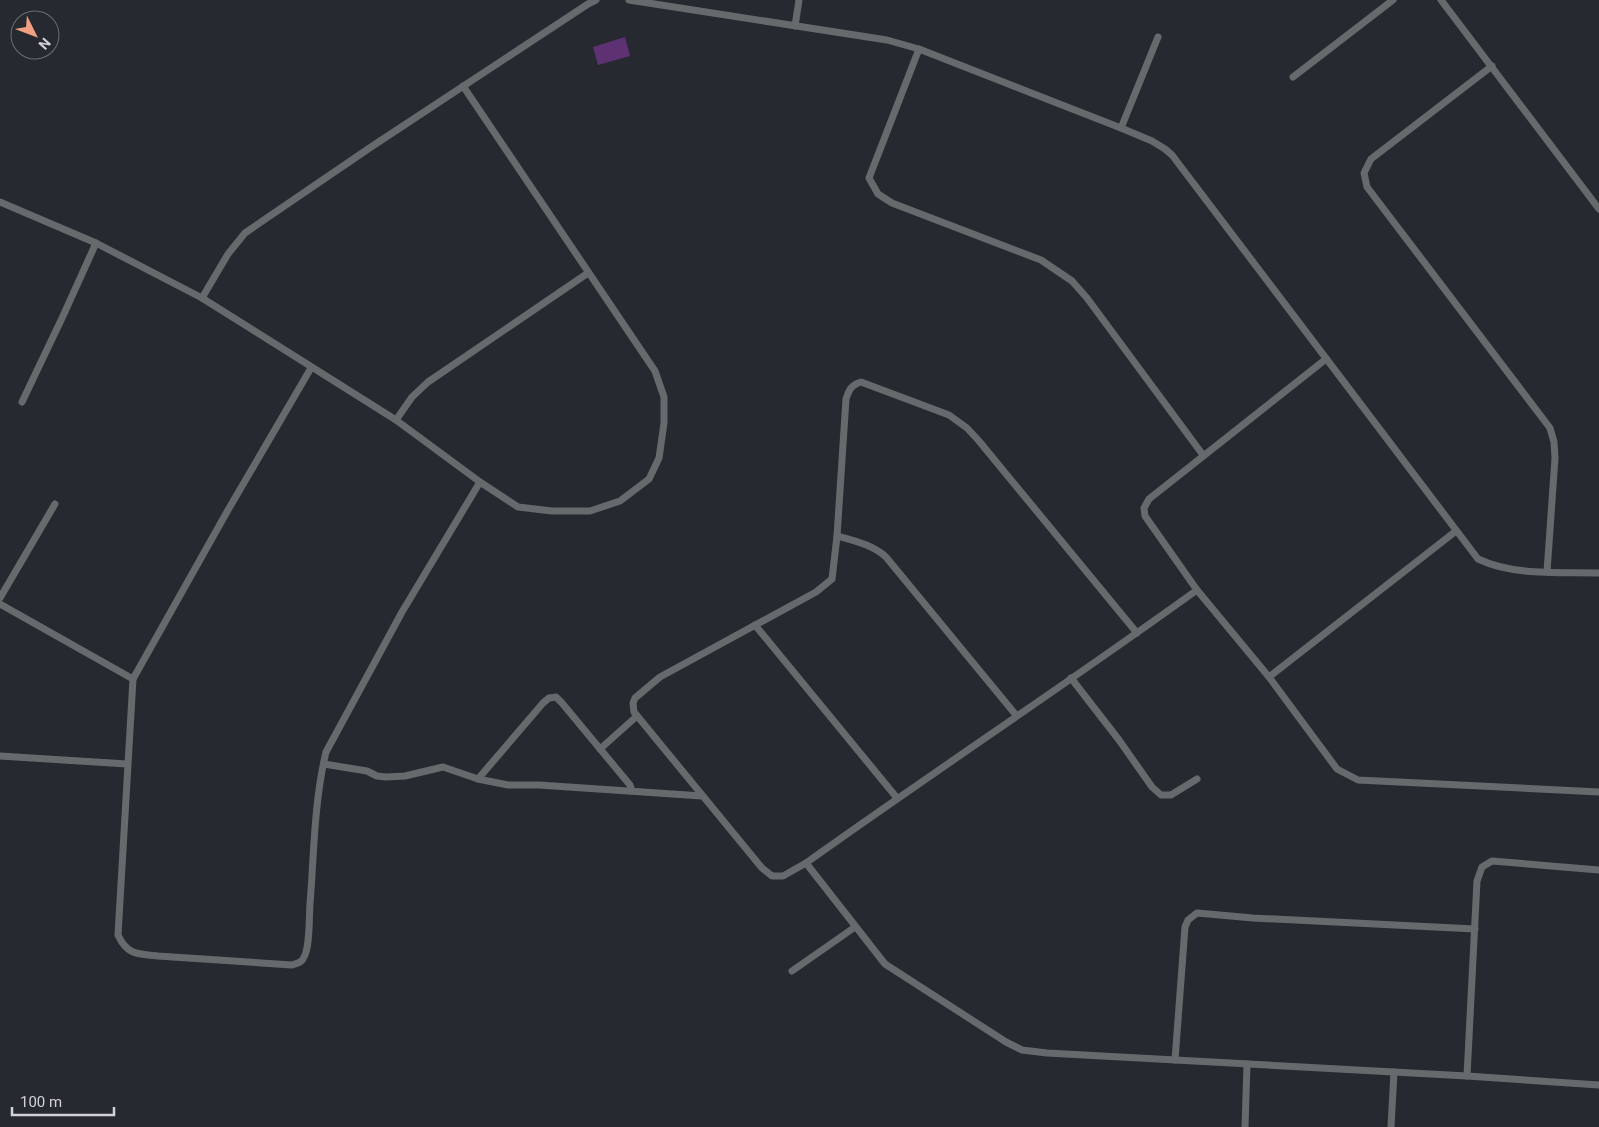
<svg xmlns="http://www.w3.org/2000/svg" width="1599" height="1127" font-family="Roboto,sans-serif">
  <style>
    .green { fill: #5e3172 }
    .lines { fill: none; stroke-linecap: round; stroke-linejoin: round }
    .minor { stroke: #676a6c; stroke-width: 7 }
  </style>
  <rect width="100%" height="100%" fill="#262a30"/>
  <!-- green -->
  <path class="green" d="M625 37 630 56 598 65 593 47Z"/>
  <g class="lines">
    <!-- minor -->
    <g class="minor">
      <path d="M629 0 887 40 919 49 1121 128 1152 141 1165 149 1172 155 1478 559C1514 576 1559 572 1599 573"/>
      <path d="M1441 0 1599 209"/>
      <path d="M795 26 799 0"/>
      <path d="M919 49 869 178 878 194 892 203 1041 260 1072 281 1087 298 1203 455"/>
      <path d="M1492 66 1371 159 1364 173 1367 187 1550 428 1554 442 1555 458 1547 572"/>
      <path d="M1293 77 1393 0"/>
      <path d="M1121 128 1158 37"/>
      <path d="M0 202 96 243 202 298 396 420 480 482 518 507 552 511H590L620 501 649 479 659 458 664 423V397L655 371 463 86"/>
      <path d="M202 298 228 254 245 233 371 147 588 4 596 0"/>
      <path d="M1326 359 1149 499 1144 508 1145 516 1197 590 1269 677 1337 769 1358 780 1599 792"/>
      <path d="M311 368 228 510 133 679 118 935C127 955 138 954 158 956L292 965C297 963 302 963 304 957 310 947 309 917 310 904 314 854 314 802 326 752L402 612 480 482"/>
      <path d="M22 402 63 316 96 243"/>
      <path d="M396 420 412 397 428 382 588 273"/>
      <path d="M837 536C855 541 873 545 886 557L1016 715"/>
      <path d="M0 598 55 504"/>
      <path d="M0 604 133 679"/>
      <path d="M755 625 897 798"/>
      <path d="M1137 633 979 441 967 428 949 415 861 382C851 385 849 390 846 399L837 536 832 579 816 592 660 677 635 698 633 703 634 712 762 868 772 876H783L806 863C935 771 1068 683 1197 590"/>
      <path d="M1269 677 1456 531"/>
      <path d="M1071 678 1119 740 1152 787 1161 795H1171L1197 779"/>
      <path d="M600 749 637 716"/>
      <path d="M0 756 127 764"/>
      <path d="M324 764 367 771 377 776 386 777 405 776 443 767 478 779 543 703 549 698 556 697 562 703 630 785 632 791"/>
      <path d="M478 779 508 785H539L702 796"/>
      <path d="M806 863 885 964 1006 1042 1022 1050 1047 1053 1467 1076 1599 1085"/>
      <path d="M792 971 855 927"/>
      <path d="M1175 1060 1185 927 1188 920 1197 913 1253 918 1475 929"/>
      <path d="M1467 1076 1477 881 1482 867 1492 861 1599 870"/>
      <path d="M1245 1127 1247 1064"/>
      <path d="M1391 1127 1394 1072"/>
    </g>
  </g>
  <!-- north arrow -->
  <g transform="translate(35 35) rotate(132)"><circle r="24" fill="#262a30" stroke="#6a6e73"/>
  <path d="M0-4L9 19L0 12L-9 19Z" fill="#f2a081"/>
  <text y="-8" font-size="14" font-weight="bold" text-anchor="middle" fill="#d1d3d7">N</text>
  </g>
  <!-- scale -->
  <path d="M12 1107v8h102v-8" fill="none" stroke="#d1d3d7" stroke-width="2.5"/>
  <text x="20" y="1107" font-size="15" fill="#d1d3d7" stroke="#262a30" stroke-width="4" paint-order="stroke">100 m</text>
</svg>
